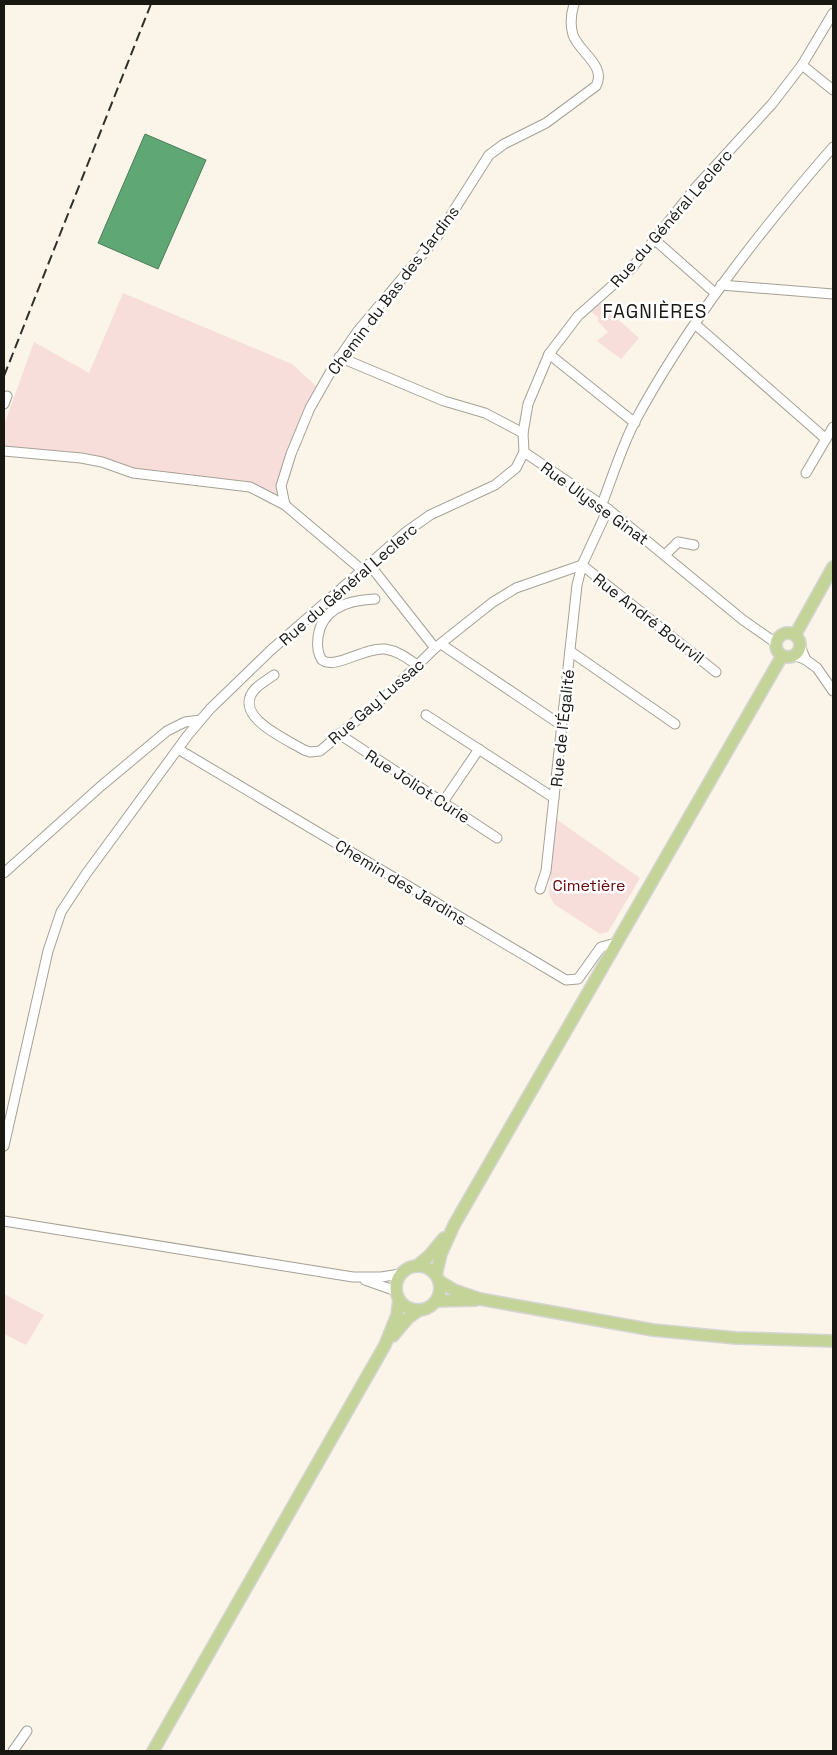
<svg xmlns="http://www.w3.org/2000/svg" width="837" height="1755" font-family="'Space Grotesk',sans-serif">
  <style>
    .green { fill: #f8dedb }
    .water { fill: #5fa876; stroke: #4a7c58 }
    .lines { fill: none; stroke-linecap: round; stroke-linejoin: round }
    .minor-casing { stroke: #a5a195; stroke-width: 11 }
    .major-casing { stroke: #d5d5d4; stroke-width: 14 }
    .minor { stroke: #fff; stroke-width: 9 }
    .major { stroke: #c4d397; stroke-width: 11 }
    .rail { stroke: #302f29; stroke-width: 2; stroke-dasharray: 10 5; stroke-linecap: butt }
    .labels { text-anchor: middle; stroke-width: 5; stroke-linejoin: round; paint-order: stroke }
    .street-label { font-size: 16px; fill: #181712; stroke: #fff }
    .park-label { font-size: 16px; fill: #690007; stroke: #fff }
    .quarter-label { font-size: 19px; letter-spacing: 1px; fill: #181712; stroke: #fff }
  </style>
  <rect width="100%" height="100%" fill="#faf5e8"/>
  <!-- green -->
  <g class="green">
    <path d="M123 293 292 364 316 386 281 496 47 456 4 452V425L34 342 89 373Z"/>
    <path d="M599 303 639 338 621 359 597 341 608 332 597 320 599 318 589 310Z"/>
    <path d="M556 819 640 878 608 932 600 934 554 904 549 894Z"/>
    <path d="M4 1294 44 1315 26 1345 4 1334Z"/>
  </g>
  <!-- water -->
  <path class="water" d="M145 134 206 160 158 269 98 243Z"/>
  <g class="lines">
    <!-- minor casing -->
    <g class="minor-casing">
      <g id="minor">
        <path d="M802 65 833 90"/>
        <path d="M655 240 715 293"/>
        <path d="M721 285 833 294"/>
        <path d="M695 324 826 439"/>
        <path d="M549 354 635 423"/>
        <path d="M339 357 444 401 485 413 523 433"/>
        <path d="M4 404 7 396"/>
        <path d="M4 451 81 458 102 462 133 473 250 487 285 505 362 570"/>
        <path d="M524 452 608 509 743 620 776 643"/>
        <path d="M806 473 833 427"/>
        <path d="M602 504C612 478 621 449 634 423 688 323 759 232 833 147"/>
        <path d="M285 505 281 486 291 454 310 408 335 364 357 332 437 237 489 155 504 144 546 123 596 86C607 66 579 52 573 35 570 25 571 14 574 4"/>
        <path d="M665 555 678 542 694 545"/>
        <path d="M369 564 435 648"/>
        <path d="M375 599C350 600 322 607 318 637 317 645 317 653 322 660 335 670 364 647 385 649 398 651 407 658 417 665"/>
        <path d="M441 644 561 725"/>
        <path d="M570 651 675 724"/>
        <path d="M794 655 806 660 800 646"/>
        <path d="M806 660 817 668 833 691"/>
        <path d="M274 675C268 679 260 684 255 689 231 716 286 739 304 750L310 752 320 751 389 693 435 648 493 602 516 588 582 565 608 509"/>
        <path d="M426 715 554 798"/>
        <path d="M339 734 497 838"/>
        <path d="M178 749 566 980 578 979 601 947 616 943"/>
        <path d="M443 802 479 749"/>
        <path d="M4 873 101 786 167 731 185 722 200 720"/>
        <path d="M540 889 546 871 577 585 582 565 716 672"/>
        <path d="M4 1146 48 951 61 912 86 874 188 735 210 709 271 650 406 532 430 515 495 485 516 468 524 452 523 433 528 404 549 354 578 316 631 269 696 187 772 104 802 65 833 13"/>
        <path d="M4 1221 353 1277H381L400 1274"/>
        <path d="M365 1280 396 1291"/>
        <path d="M13 1751 27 1731"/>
      </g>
    </g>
    <!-- major casing -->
    <g class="major-casing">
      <g id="major">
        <circle cx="788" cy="645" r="12"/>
        <path d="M795 635 833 567"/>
        <circle cx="418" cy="1288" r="22"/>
        <path d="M417 1266 429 1256 444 1238"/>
        <path d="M436 1275 441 1254 454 1225 782 656"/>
        <path d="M439 1281 454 1290 480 1299 653 1330 736 1338 833 1341"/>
        <path d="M436 1301 476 1300"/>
        <path d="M393 1336 408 1318 419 1310"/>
        <path d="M153 1751 385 1345 397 1315 399 1300"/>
      </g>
    </g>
    <!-- minor -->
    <use href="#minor" class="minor"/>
    <!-- major -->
    <use href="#major" class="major"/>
    <!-- rail -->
    <path class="rail" d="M4 376 151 4"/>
  </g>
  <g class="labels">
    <!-- street labels -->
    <g class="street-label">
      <text transform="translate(671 218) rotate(-49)" y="6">Rue du Général Leclerc</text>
      <text transform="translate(393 290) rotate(-53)" y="6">Chemin du Bas des Jardins</text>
      <text transform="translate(595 503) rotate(36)" y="6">Rue Ulysse Ginat</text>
      <text transform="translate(348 584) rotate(-41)" y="6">Rue du Général Leclerc</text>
      <text transform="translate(649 618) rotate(38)" y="6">Rue André Bourvil</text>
      <text transform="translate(376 701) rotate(-41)" y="6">Rue Gay Lussac</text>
      <text transform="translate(562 728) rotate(-84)" y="6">Rue de l'Égalité</text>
      <text transform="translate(418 786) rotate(33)" y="6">Rue Joliot Curie</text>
      <text transform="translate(401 882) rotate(31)" y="6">Chemin des Jardins</text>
    </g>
    <!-- park labels -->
    <g class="park-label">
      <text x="589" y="891">Cimetière</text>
    </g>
    <!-- quarter labels -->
    <g class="quarter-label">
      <text x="655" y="318">FAGNIÈRES</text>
    </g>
  </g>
  <!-- border -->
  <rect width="837" height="1755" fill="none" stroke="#181712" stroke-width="10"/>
</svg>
